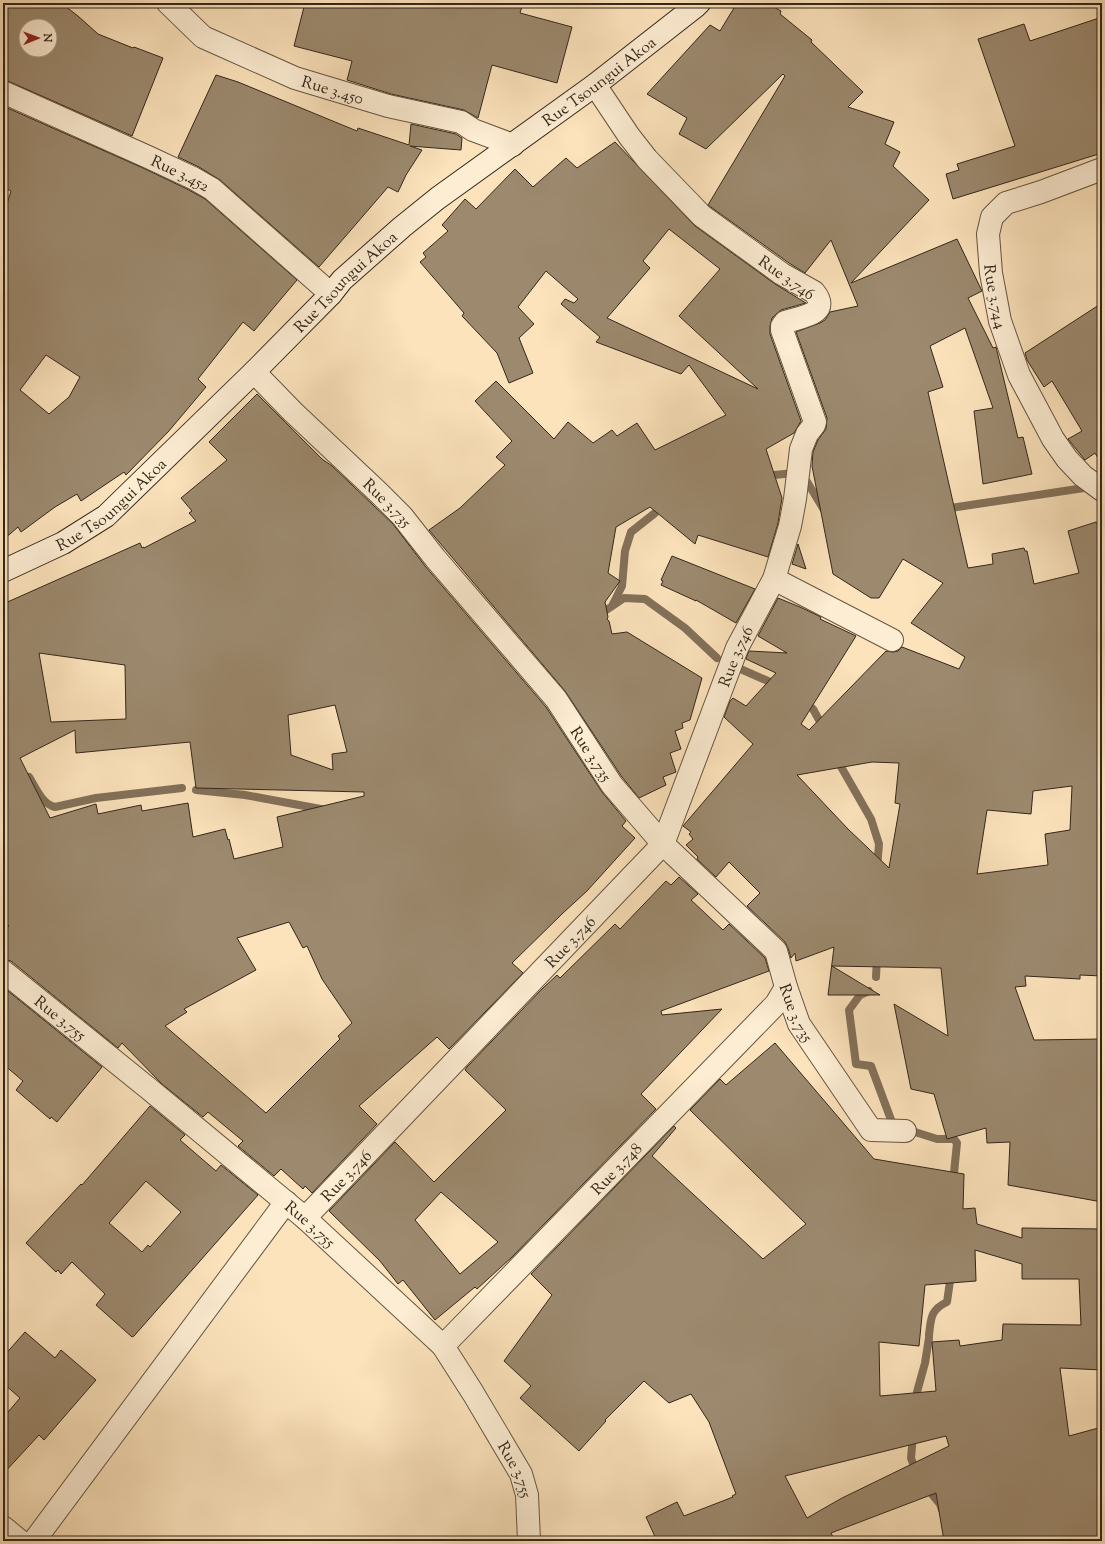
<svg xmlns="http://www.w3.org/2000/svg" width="1105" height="1544" font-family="'Sorts Mill Goudy',serif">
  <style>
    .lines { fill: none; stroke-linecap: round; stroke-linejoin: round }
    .stream { stroke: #83715a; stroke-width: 8 }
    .building { fill: #9c896e; stroke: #33271a; fill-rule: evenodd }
    .minor-casing { stroke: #655642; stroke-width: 24 }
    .tertiary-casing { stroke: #655642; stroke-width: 24 }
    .secondary-casing { stroke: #33271a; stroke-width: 24 }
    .minor { stroke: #fdedd3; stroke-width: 22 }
    .tertiary { stroke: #fdedd3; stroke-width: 22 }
    .secondary { stroke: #fdedd3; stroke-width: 22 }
    .labels { text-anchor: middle; stroke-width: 3; stroke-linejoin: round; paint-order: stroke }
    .street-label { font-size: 16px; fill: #33271a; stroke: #fdedd3 }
  </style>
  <rect width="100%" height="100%" fill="#fce3bc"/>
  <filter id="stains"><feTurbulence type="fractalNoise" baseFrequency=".005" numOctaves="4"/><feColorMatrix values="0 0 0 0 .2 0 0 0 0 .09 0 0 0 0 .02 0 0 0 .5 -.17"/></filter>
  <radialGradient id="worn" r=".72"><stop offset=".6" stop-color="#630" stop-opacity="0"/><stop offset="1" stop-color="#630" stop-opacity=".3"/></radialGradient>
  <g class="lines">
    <!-- stream -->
    <g class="stream">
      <path d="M803 475 824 510"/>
      <path d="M765 476 794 473"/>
      <path d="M944 509 1084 488 1102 473"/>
      <path d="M613 604 622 586 625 551 631 532 655 513"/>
      <path d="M599 615 624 598 645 599 685 628 717 658"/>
      <path d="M736 667 777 685"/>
      <path d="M804 701 813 709 824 729"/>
      <path d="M836 758 871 819 879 844 877 868"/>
      <path d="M29 777C36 788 42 804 55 807L96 798 182 788"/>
      <path d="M196 790 245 795 326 810"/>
      <path d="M876 977 877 957"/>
      <path d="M869 991 860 995 849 1010 856 1064 871 1066 893 1125 937 1139H954L957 1143 953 1183"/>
      <path d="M929 1335C931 1319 930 1310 947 1302L951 1274"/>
      <path d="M916 1403 917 1392 925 1363 929 1338"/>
      <path d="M913 1435 911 1458 916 1472"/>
      <path d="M926 1487 940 1504 942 1510"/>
    </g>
  </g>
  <!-- building -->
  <g class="building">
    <path d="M7 3H61L78 16 98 34 133 48 134 47 163 58 132 136 8 81 3 80V12ZM26 26H50V50H26Z"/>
    <path d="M305 3H523L520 13 572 27 557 83 492 65 478 118 464 110 391 94 347 80 352 61 294 46Z"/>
    <path d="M737 3H767L781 11 780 14 812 40 811 42 863 92 848 107 894 122 885 144 900 152 893 166 929 200 851 283 957 239 981 289 982 291 968 298 993 348 996 347 1018 438 1023 437 1032 474 983 484 974 411 993 408 965 328 930 346 943 387 928 392 968 568 993 564 992 554 1024 548 1025 551H1027L1034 584 1079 573 1068 531 1096 522 1102 533V976L1080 975V979L1025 976 1026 986 1015 987 1034 1040 1102 1039V1202L1008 1185 1010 1142 987 1143 986 1128 947 1139 934 1094 911 1089 894 1004 948 1036 941 968 832 966 880 995H828L834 947 796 961 795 953 791 958 788 948 785 942 747 906 760 893 729 862 716 877 697 859 698 857 686 845 693 839 689 834 691 832 683 826 753 744 724 717 730 701 733 698 746 706 776 673 746 659 748 653 749 651 787 653 758 636 778 598 800 607 821 617 820 619 856 636 801 724 809 730 886 651 893 652 898 651 902 647 959 669 965 657 911 623 943 583 903 559 879 598H871L833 574 812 466 813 452 818 440 826 429 827 418 796 332 820 323 825 320 830 312 858 306 831 240 805 273 789 263 708 205 785 76 783 74 706 149 679 134 687 118 647 94 710 25 720 31ZM872 762 899 763 895 803 900 804 889 868 848 829 797 775ZM1072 786 1070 830 1045 834 1048 865 977 874 987 810 1031 814 1033 791Z"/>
    <path d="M1102 17V153L953 199 946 174 959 170 957 164 1015 146 978 39 1024 24 1030 41Z"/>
    <path d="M216 75 238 82 357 131 358 128 409 145 411 124 456 134 462 138 461 150 410 146 422 150 406 175 398 192 388 187 319 267 220 180 199 167 178 157Z"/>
    <path d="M3 106 143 168 187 189 205 199 297 280 254 331 243 322 198 379 206 387 168 432 126 475 124 472 81 501 77 494 55 507 21 532 18 527 3 540V216L11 191 3 187ZM46 355 80 377 69 397 49 414 20 390Z"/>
    <path d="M615 142 695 226 775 284 806 303 781 310 772 318 770 326V334L801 421 794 433 766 449 782 498 778 523 768 557 698 535 695 544 650 507 616 527 608 573 620 581 605 602 608 617 607 619 609 621 612 634 627 632 702 678 690 720 682 723 683 728 675 731 681 749 670 753 676 772 663 777 666 785 639 798 622 777 565 691 429 530 460 508 505 465 496 457 512 441 475 401 496 381 554 439 568 422 593 443 612 430 617 436 637 423 655 450 726 415 689 365 681 374 596 342 600 337 561 304 565 299 574 303 578 299 546 271 518 307 534 324 519 338 533 373 509 383 497 353 462 316 464 313 420 262 426 257 423 253 448 231 442 225 465 199 476 209 515 169 533 187 566 158 577 168ZM669 229 720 269 679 316 758 389 607 318 650 268 643 261Z"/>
    <path d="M1102 303V465L1095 453 1085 460 1068 439 1082 431 1052 381 1044 387 1027 360 1025 353Z"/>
    <path d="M257 394 322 459 332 466 393 524 425 566 546 707 602 792 626 821 622 826 635 838 587 891 563 913 512 963 523 973 449 1049 437 1037 359 1106 377 1124 312 1193 305 1186 303 1189 281 1169 274 1176 238 1146 243 1141 208 1112 203 1117 162 1084 122 1043 118 1048 11 961 3 959V932L9 926 3 919V604L140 543 142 548 144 547V548L196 521 189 513 192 511 181 498 227 460 209 442ZM39 653 125 665 126 719 51 722ZM335 705 347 752 332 754 333 770 291 755 288 715ZM75 730 76 753 190 742 196 788 364 792V796L277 817 283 847 234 859 229 839 228 840 225 829 193 837 188 803 142 811 141 805 98 814 96 804 50 818 20 758ZM289 922 303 948 307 946 322 979 352 1023 338 1036 340 1039 266 1113 165 1026 187 1012 184 1009 256 970 237 938Z"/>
    <path d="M798 544 806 569 792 564Z"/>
    <path d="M672 556 755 589 736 623 696 600V601L661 585 663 581 661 580Z"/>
    <path d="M679 877 698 894 691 900 723 930 729 924 765 958 769 971 661 1011 662 1015 722 1009 641 1094 656 1109 512 1257 477 1289 475 1287 435 1320 403 1280 398 1284 380 1261 329 1211 395 1142 434 1182 506 1110 465 1070 467 1067 542 989 557 975 560 978 615 924 620 929 666 881 671 885ZM441 1192 498 1242 460 1274 415 1220Z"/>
    <path d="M3 987 102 1067 57 1122 51 1117 50 1119 16 1090 23 1081 3 1064Z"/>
    <path d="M775 1043 874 1159 964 1174 963 1209 975 1208 977 1224 1022 1238V1228L1102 1229V1370L1060 1368 1069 1436 1102 1427V1536L1082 1541H944L936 1493 831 1533 835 1541H657L646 1517 677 1502 684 1516 733 1497 732 1496 736 1494 709 1422 691 1394 669 1403 644 1381 605 1420 606 1421 579 1451 520 1398 531 1386 504 1361 552 1295 531 1274 674 1126 676 1128 652 1156 763 1259 806 1224 690 1110 720 1079 726 1085ZM975 1250 1022 1264V1279H1079L1081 1325 1003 1324 1002 1340 960 1346 959 1340 932 1342 936 1391 880 1396 879 1342 919 1346 925 1285 976 1281ZM946 1436 949 1446 842 1498 807 1518 785 1476Z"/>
    <path d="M150 1106 185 1135 180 1140 216 1171 221 1165 258 1195 134 1336 132 1337 96 1305 105 1294 72 1262 61 1274 58 1270 56 1272 26 1243 81 1184 82 1185ZM146 1181 181 1212 150 1247 148 1245 142 1252 109 1223Z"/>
    <path d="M25 1332 55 1358 61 1350 96 1380 44 1440 39 1435 3 1474V1418L20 1398 3 1383V1357Z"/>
  </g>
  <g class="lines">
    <!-- minor casing -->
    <g class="minor-casing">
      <g id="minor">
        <path id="s1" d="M168 3 203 37 295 78 388 106 461 122 473 130 513 145"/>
        <path id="s2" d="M3 92 148 157 193 178 212 189 331 294"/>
        <path id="s3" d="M1102 169 1041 192 1006 203 992 217 988 234 991 273 1000 321 1019 375 1053 439 1067 459 1083 476 1102 490"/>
        <path id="s4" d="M254 372 293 412 379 493 402 516 435 558 556 699 612 785 663 844 776 951 786 987 799 1024 871 1130 905 1131"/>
        <path d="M774 579 892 640"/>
        <path id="s5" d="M3 971 148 1088 305 1218 443 1346 473 1393 521 1474 527 1495 529 1541"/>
        <path id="s6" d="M305 1218 663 844 737 648 774 579 790 526 795 499 801 449 807 434 814 425 815 422 782 330V326L785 322C801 317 832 314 814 292L782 274 702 216 647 159 629 136 595 85"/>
        <path id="s7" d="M443 1346 776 1004 786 987"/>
        <path d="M34 1541 286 1202"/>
      </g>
    </g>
    <!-- tertiary casing -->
    <g class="tertiary-casing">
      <path id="tertiary" d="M3 1527 20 1541"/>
    </g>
    <!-- secondary casing -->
    <g class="secondary-casing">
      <g id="secondary">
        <path id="s8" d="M3 571 63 543 106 516 254 372 331 294 342 280 402 227 438 198 595 85 696 6 699 3"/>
      </g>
    </g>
    <!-- minor -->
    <use href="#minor" class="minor"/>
    <!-- tertiary -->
    <use href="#tertiary" class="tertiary"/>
    <!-- secondary -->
    <use href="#secondary" class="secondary"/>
  </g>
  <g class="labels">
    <!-- street labels -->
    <g class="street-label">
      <text dy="6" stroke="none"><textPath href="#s8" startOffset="776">Rue Tsoungui Akoa</textPath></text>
      <text dy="6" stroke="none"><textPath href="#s1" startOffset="189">Rue 3.450</textPath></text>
      <text dy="6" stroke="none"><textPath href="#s2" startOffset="195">Rue 3.452</textPath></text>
      <text transform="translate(787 277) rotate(35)" y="6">Rue 3.746</text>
      <text dy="6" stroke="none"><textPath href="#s8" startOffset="452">Rue Tsoungui Akoa</textPath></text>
      <text dy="6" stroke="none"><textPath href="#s3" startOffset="202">Rue 3.744</textPath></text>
      <text dy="6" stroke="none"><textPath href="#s8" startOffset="128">Rue Tsoungui Akoa</textPath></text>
      <text dy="6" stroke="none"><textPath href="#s4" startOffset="187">Rue 3.735</textPath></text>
      <text dy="6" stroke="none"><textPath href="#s6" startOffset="719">Rue 3.746</textPath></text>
      <text dy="6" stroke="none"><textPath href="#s4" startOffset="511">Rue 3.735</textPath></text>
      <text dy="6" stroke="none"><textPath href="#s6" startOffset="383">Rue 3.746</textPath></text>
      <text dy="6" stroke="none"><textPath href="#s4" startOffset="847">Rue 3.735</textPath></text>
      <text dy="6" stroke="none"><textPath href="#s5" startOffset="74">Rue 3.755</textPath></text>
      <text dy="6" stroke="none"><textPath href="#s7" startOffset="248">Rue 3.748</textPath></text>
      <text dy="6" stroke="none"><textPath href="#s6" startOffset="59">Rue 3.746</textPath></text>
      <text dy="6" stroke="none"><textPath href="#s5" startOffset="398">Rue 3.755</textPath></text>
      <text dy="6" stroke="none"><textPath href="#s5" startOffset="722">Rue 3.755</textPath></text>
    </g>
  </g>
  <!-- margin -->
  <rect width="1105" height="1544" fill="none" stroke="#fce3bc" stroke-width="16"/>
  <rect x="4" y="4" width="1097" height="1536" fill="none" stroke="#33271a" stroke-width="2"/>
  <rect x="8" y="8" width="1089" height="1528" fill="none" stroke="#33271a"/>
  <!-- north arrow -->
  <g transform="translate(38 38) rotate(89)"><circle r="19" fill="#fdedd3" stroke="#ac9e89"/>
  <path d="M0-3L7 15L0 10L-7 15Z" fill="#8f2418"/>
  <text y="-6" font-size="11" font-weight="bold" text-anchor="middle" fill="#33271a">N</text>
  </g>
  <rect width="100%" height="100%" filter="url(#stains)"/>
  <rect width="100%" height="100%" fill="url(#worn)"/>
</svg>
